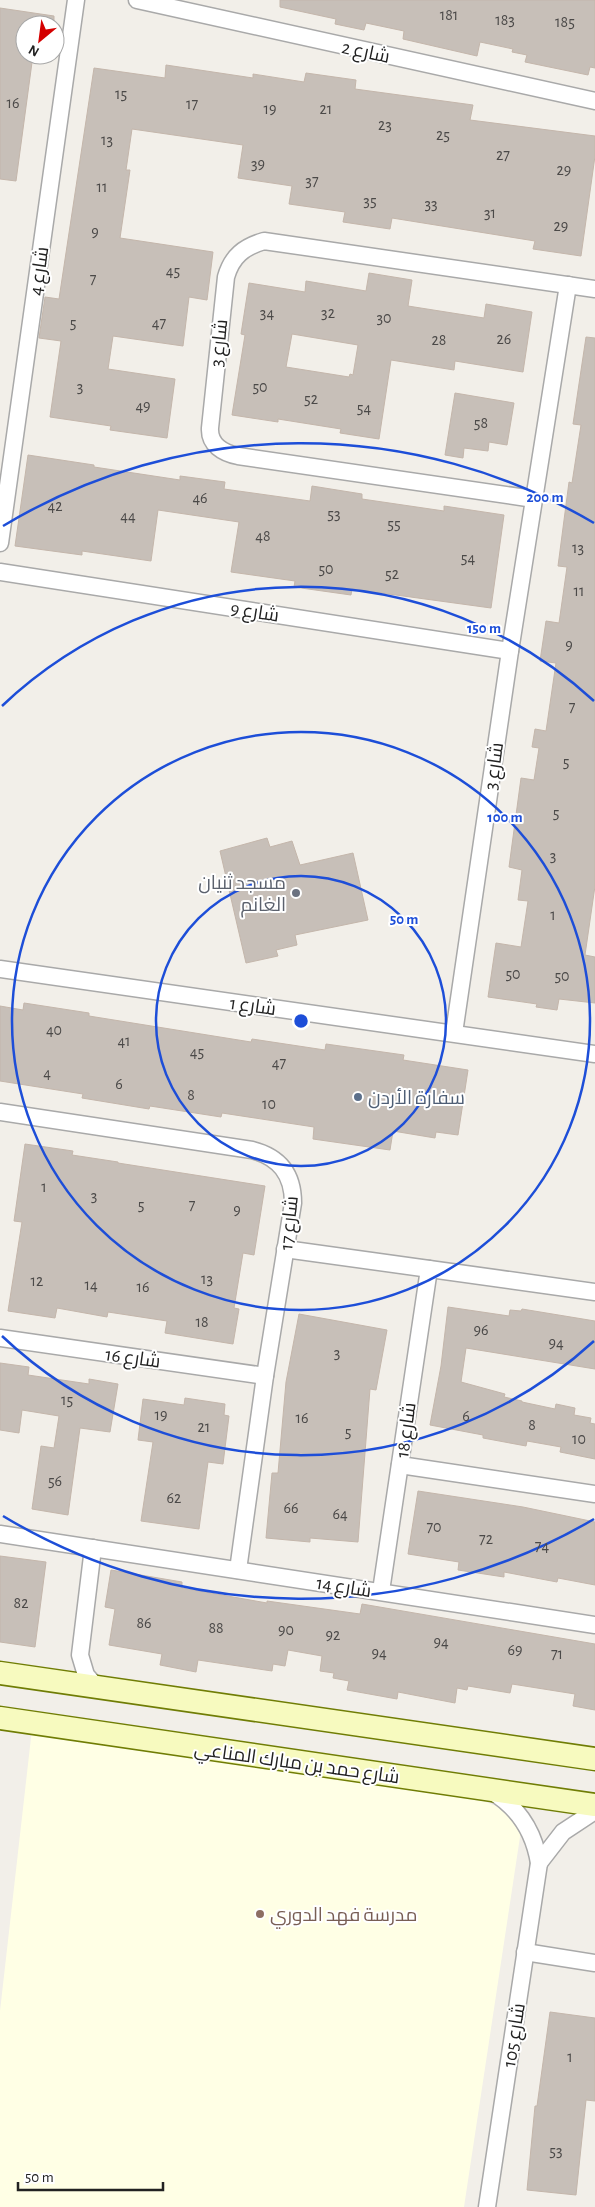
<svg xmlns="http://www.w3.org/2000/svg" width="595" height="2207" font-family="'Alegreya Sans',Cairo,sans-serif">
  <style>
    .education { fill: #ffffe5 }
    .building { fill: #c7bfb8; stroke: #c4b6ab; fill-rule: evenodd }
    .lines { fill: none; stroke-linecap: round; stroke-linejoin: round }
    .street-casing { stroke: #a9a9a9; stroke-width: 19 }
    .secondary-casing { stroke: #707d05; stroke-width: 25 }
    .street { stroke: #fff; stroke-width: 16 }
    .secondary { stroke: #f7fabf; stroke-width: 22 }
    .ring { fill: none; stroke: #1d4ed8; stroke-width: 2.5 }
    .worship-dot { fill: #6b7280; stroke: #fff; stroke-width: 2 }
    .service-dot { fill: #5c6f8a; stroke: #fff; stroke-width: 2 }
    .education-dot { fill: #8d6e63; stroke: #fff; stroke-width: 2 }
    .labels { text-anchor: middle; stroke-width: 4; stroke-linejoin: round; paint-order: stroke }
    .number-label { font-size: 16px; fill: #4b4948 }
    .street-label { font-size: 19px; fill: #222; stroke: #fff }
    .worship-label { font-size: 19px; fill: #5b616d; stroke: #fff; text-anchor: end }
    .service-label { font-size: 19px; fill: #4e5e75; stroke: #fff; text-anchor: start }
    .education-label { font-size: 19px; fill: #785e54; stroke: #fff; text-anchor: start }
    .centre { fill: #1d4ed8; stroke: #fff; stroke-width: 2.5 }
    .ring-label { font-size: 15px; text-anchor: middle; font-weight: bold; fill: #1d4ed8; stroke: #fff; stroke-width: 4; stroke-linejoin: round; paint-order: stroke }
  </style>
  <rect width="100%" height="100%" fill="#f2efe9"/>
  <!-- education -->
  <path class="education" d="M32 1729 446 1786 523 1817 464 2207H0V2011Z"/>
  <!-- building -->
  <g class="building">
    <path d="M280 0H595V68L590 67 588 75 525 62 527 55 512 52 513 49 480 42 477 56 403 39 404 31 366 23 364 30 335 24 336 19 280 7Z"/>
    <path d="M0 8 54 16V25H25V55H33L16 181 0 179Z"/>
    <path d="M166 65 253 78V74L304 82 306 73 356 80 355 89 473 105 470 120 595 136V156L581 256 533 249 535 241 392 218 390 229 343 222 345 212 289 204 292 186 238 178 243 145 132 129 126 170H130L120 238 213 252 207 300 189 297 183 346 113 336 108 369 175 379 167 438 110 430 111 426 50 417 61 341 39 338 45 297 59 299 94 68 165 78Z"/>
    <path d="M369 273 412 280 408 306 484 318 486 304 532 312 523 372 455 361 454 370 391 360 379 439 340 433 341 429 278 419V422L232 415 245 335 241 334 249 283 305 292 306 281 366 291ZM292 334 358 345 353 375 350 374 349 377 286 367Z"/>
    <path d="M586 337 595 338V886L585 955 595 957V1003L559 999 557 1010 536 1007 537 1004 488 997 496 943 521 947 528 901 518 900 522 870 509 867 521 778 534 780 539 748 532 747 535 729 546 731 556 663 540 661 546 621 559 623 567 567 558 566 569 482 572 483 581 425 573 424Z"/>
    <path d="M455 393 514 403 507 445 489 442 488 451 464 448 463 458 445 455Z"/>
    <path d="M28 455 94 465V467L180 480V476L225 482 224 489 310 501 312 486 362 494V499L444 511V506L504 515 491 608 352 589 351 595 294 587 295 581 231 572 239 522 158 510 151 561 82 551V555L15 546Z"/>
    <path d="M267 838 270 847 292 841 300 865 353 853 368 920 295 935 297 945 276 950 278 956 246 963 220 851Z"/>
    <path d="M24 1003 89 1013V1016L251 1042 252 1039 325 1050 326 1044 404 1055 403 1060 468 1070 458 1135 436 1132 435 1138 393 1131 390 1150 313 1139 314 1127 222 1113 221 1117 150 1106 149 1109 82 1098 83 1094 0 1081V1006L23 1010Z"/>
    <path d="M25 1144 73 1151 72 1155 118 1162V1163L265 1186 254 1255 243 1253 234 1308 239 1309 233 1344 165 1333 167 1321 108 1312 107 1317 57 1308 55 1318 8 1311 22 1222 14 1221Z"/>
    <path d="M448 1307 509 1316 510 1310 521 1311 522 1309 595 1321V1369L466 1348 461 1382 505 1394 504 1397 522 1401V1402L555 1409 556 1404 575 1408 574 1415 591 1418 590 1423 595 1424V1459L560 1452 561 1447 527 1441 526 1446 483 1438V1435L430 1425 441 1366Z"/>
    <path d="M299 1314 387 1330 376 1390 370 1389 358 1542 310 1538V1542L266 1538 272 1473H278L286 1382Z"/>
    <path d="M0 1363 29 1367 28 1375 89 1384V1379L118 1384 110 1432 80 1428 68 1515 32 1509 41 1446 54 1448 59 1416 22 1410 19 1433 0 1430Z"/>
    <path d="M185 1398 225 1404 224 1415 229 1416 223 1464 208 1462 199 1529 141 1521 153 1442 138 1440 143 1399 184 1405Z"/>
    <path d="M418 1491 523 1507 595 1522V1585L558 1578 557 1582 504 1572V1577L458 1570 459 1562 408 1554Z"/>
    <path d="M0 1556 46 1562 35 1647 0 1642Z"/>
    <path d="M111 1570 182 1582V1588L267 1603V1601L360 1614 362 1604 595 1644V1710L573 1706 575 1694 512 1684 510 1693 468 1686 467 1690 457 1688 455 1703 398 1692 397 1699 347 1690 349 1681 333 1678 334 1673 320 1671 322 1656 288 1650 285 1666 273 1664 272 1671 198 1660 196 1672 160 1665 162 1654 109 1645 115 1609 105 1607Z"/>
    <path d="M550 2012 595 2018V2101L586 2100 576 2195 527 2190 535 2106H537Z"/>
  </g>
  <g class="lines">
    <!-- street casing -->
    <g class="street-casing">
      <g id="street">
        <path d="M137 0 595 101"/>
        <path d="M534 499 238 456C223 453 209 445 210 428L226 277C232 256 244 247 264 241L595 289"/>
        <path d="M0 543 76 0"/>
        <path d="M0 572 510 651"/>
        <path d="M0 969 595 1054"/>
        <path d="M454 1033 510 651 568 285"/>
        <path d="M0 1112 252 1150C279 1157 293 1174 293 1203L265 1376 238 1570"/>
        <path d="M285 1249 595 1292"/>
        <path d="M0 1338 265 1376"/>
        <path d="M400 1465 595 1494"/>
        <path d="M0 1534 595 1625"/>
        <path d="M93 1548 80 1655 86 1675 93 1683 101 1686"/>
        <path d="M381 1591 429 1269"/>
        <path d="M539 1863 563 1832 595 1811"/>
        <path d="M525 1952 595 1963"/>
        <path d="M487 2207 539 1863C534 1832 518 1807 491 1791"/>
      </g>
    </g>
    <!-- secondary casing -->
    <g class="secondary-casing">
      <g id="secondary">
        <path d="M0 1673 595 1759"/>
        <path d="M0 1718 595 1805"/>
      </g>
    </g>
    <!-- street -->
    <use href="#street" class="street"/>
    <!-- secondary -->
    <use href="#secondary" class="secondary"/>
  </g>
  <!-- distance rings -->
  <g class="ring">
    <circle cx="301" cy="1021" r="145"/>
    <circle cx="301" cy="1021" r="289"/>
    <path d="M594 1341A434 434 0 0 1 2 1336M2 706A434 434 0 0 1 594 701"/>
    <path d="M594 1519A578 578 0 0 1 3 1516M3 526A578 578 0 0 1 594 523"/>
  </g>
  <!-- markers -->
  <circle class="worship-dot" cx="296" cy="893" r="5"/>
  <circle class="service-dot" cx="358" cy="1097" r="5"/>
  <circle class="education-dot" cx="260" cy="1914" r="5"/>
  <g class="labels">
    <!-- number labels -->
    <g class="number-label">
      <text x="449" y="20">181</text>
      <text x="505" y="25">183</text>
      <text x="565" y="27">185</text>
      <text x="121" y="99">15</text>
      <text x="13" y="108">16</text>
      <text x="192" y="109">17</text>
      <text x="270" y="114">19</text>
      <text x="326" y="114">21</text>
      <text x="385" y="130">23</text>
      <text x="443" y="140">25</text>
      <text x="107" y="145">13</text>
      <text x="503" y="160">27</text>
      <text x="258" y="169">39</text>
      <text x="564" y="175">29</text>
      <text x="312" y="186">37</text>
      <text x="102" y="192">11</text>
      <text x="370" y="206">35</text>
      <text x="431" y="209">33</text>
      <text x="490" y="218">31</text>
      <text x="561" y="231">29</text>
      <text x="95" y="237">9</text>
      <text x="173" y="276">45</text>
      <text x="93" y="284">7</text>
      <text x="267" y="318">34</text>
      <text x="328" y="318">32</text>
      <text x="384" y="323">30</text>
      <text x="73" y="328">5</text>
      <text x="159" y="328">47</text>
      <text x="504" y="344">26</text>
      <text x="439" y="345">28</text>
      <text x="80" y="392">3</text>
      <text x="260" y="392">50</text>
      <text x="311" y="404">52</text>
      <text x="143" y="411">49</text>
      <text x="364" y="413">54</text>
      <text x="481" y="428">58</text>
      <text x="200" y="503">46</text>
      <text x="55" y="511">42</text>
      <text x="334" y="519">53</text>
      <text x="128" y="521">44</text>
      <text x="394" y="529">55</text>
      <text x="263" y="541">48</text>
      <text x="578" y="553">13</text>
      <text x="468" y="563">54</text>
      <text x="326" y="574">50</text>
      <text x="392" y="579">52</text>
      <text x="579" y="596">11</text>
      <text x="569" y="650">9</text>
      <text x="572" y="712">7</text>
      <text x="566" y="767">5</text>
      <text x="556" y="818">5</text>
      <text x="553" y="861">3</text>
      <text x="553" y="920">1</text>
      <text x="513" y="979">50</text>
      <text x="562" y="981">50</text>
      <text x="54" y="1035">40</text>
      <text x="124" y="1046">41</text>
      <text x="197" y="1057">45</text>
      <text x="279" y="1068">47</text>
      <text x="47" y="1078">4</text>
      <text x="119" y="1089">6</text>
      <text x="191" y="1100">8</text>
      <text x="269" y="1109">10</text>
      <text x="44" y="1192">1</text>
      <text x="94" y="1201">3</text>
      <text x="141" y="1210">5</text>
      <text x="192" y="1210">7</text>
      <text x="237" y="1215">9</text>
      <text x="207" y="1284">13</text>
      <text x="37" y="1286">12</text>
      <text x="91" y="1290">14</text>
      <text x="143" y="1292">16</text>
      <text x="202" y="1327">18</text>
      <text x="481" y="1335">96</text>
      <text x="556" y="1348">94</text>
      <text x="337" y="1358">3</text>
      <text x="67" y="1405">15</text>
      <text x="161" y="1420">19</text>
      <text x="466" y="1421">6</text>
      <text x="302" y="1423">16</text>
      <text x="532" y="1430">8</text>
      <text x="204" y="1432">21</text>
      <text x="348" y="1437">5</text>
      <text x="579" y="1444">10</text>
      <text x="55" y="1486">56</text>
      <text x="174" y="1503">62</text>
      <text x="291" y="1513">66</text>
      <text x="340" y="1519">64</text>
      <text x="434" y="1532">70</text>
      <text x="486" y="1544">72</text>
      <text x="542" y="1551">74</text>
      <text x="21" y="1608">82</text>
      <text x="144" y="1628">86</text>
      <text x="216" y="1633">88</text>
      <text x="286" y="1635">90</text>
      <text x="333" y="1640">92</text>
      <text x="441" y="1647">94</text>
      <text x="515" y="1655">69</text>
      <text x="379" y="1658">94</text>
      <text x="557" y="1659">71</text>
      <text x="570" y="2062">1</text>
      <text x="556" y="2156">53</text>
    </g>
    <!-- street labels -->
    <g class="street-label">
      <text transform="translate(366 51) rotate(12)" y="7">شارع 2</text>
      <text transform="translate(38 271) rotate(-82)" y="7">شارع 4</text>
      <text transform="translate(218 343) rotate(-84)" y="7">شارع 3</text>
      <text transform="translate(255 611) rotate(9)" y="7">شارع 9</text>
      <text transform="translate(493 766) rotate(-82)" y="7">شارع 3</text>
      <text transform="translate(253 1005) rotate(8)" y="7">شارع 1</text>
      <text transform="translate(288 1223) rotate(-84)" y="7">شارع 17</text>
      <text transform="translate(133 1357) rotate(8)" y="7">شارع 16</text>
      <text transform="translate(405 1430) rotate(-82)" y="7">شارع 18</text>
      <text transform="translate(344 1586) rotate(9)" y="7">شارع 14</text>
      <text transform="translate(297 1762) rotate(8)" y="7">شارع حمد بن مبارك المناعي</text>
      <text transform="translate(513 2035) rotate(-81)" y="7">شارع 105</text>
    </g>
    <!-- worship labels -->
    <g class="worship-label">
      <text x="286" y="889">مسجد ثنيان<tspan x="286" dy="22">الغانم</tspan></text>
    </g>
    <!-- service labels -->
    <g class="service-label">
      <text x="368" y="1104">سفارة الأردن</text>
    </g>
    <!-- education labels -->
    <g class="education-label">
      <text x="270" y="1921">مدرسة فهد الدوري</text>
    </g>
  </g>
  <circle cx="301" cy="1021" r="8" class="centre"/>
  <g class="ring-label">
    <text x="545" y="502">200 m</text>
    <text x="484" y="633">150 m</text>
    <text x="505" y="822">100 m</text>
    <text x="404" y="924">50 m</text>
  </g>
  <!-- north arrow -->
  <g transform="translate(40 40) rotate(209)"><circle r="24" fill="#ffffff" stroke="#a7a7a7"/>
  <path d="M0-4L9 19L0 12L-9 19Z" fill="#d40000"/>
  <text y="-8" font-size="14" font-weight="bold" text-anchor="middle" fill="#222222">N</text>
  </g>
  <!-- scale -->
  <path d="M18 2182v8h145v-8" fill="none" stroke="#222222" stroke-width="2.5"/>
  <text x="25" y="2182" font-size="15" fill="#222222" stroke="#ffffff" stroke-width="4" paint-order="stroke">50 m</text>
</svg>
